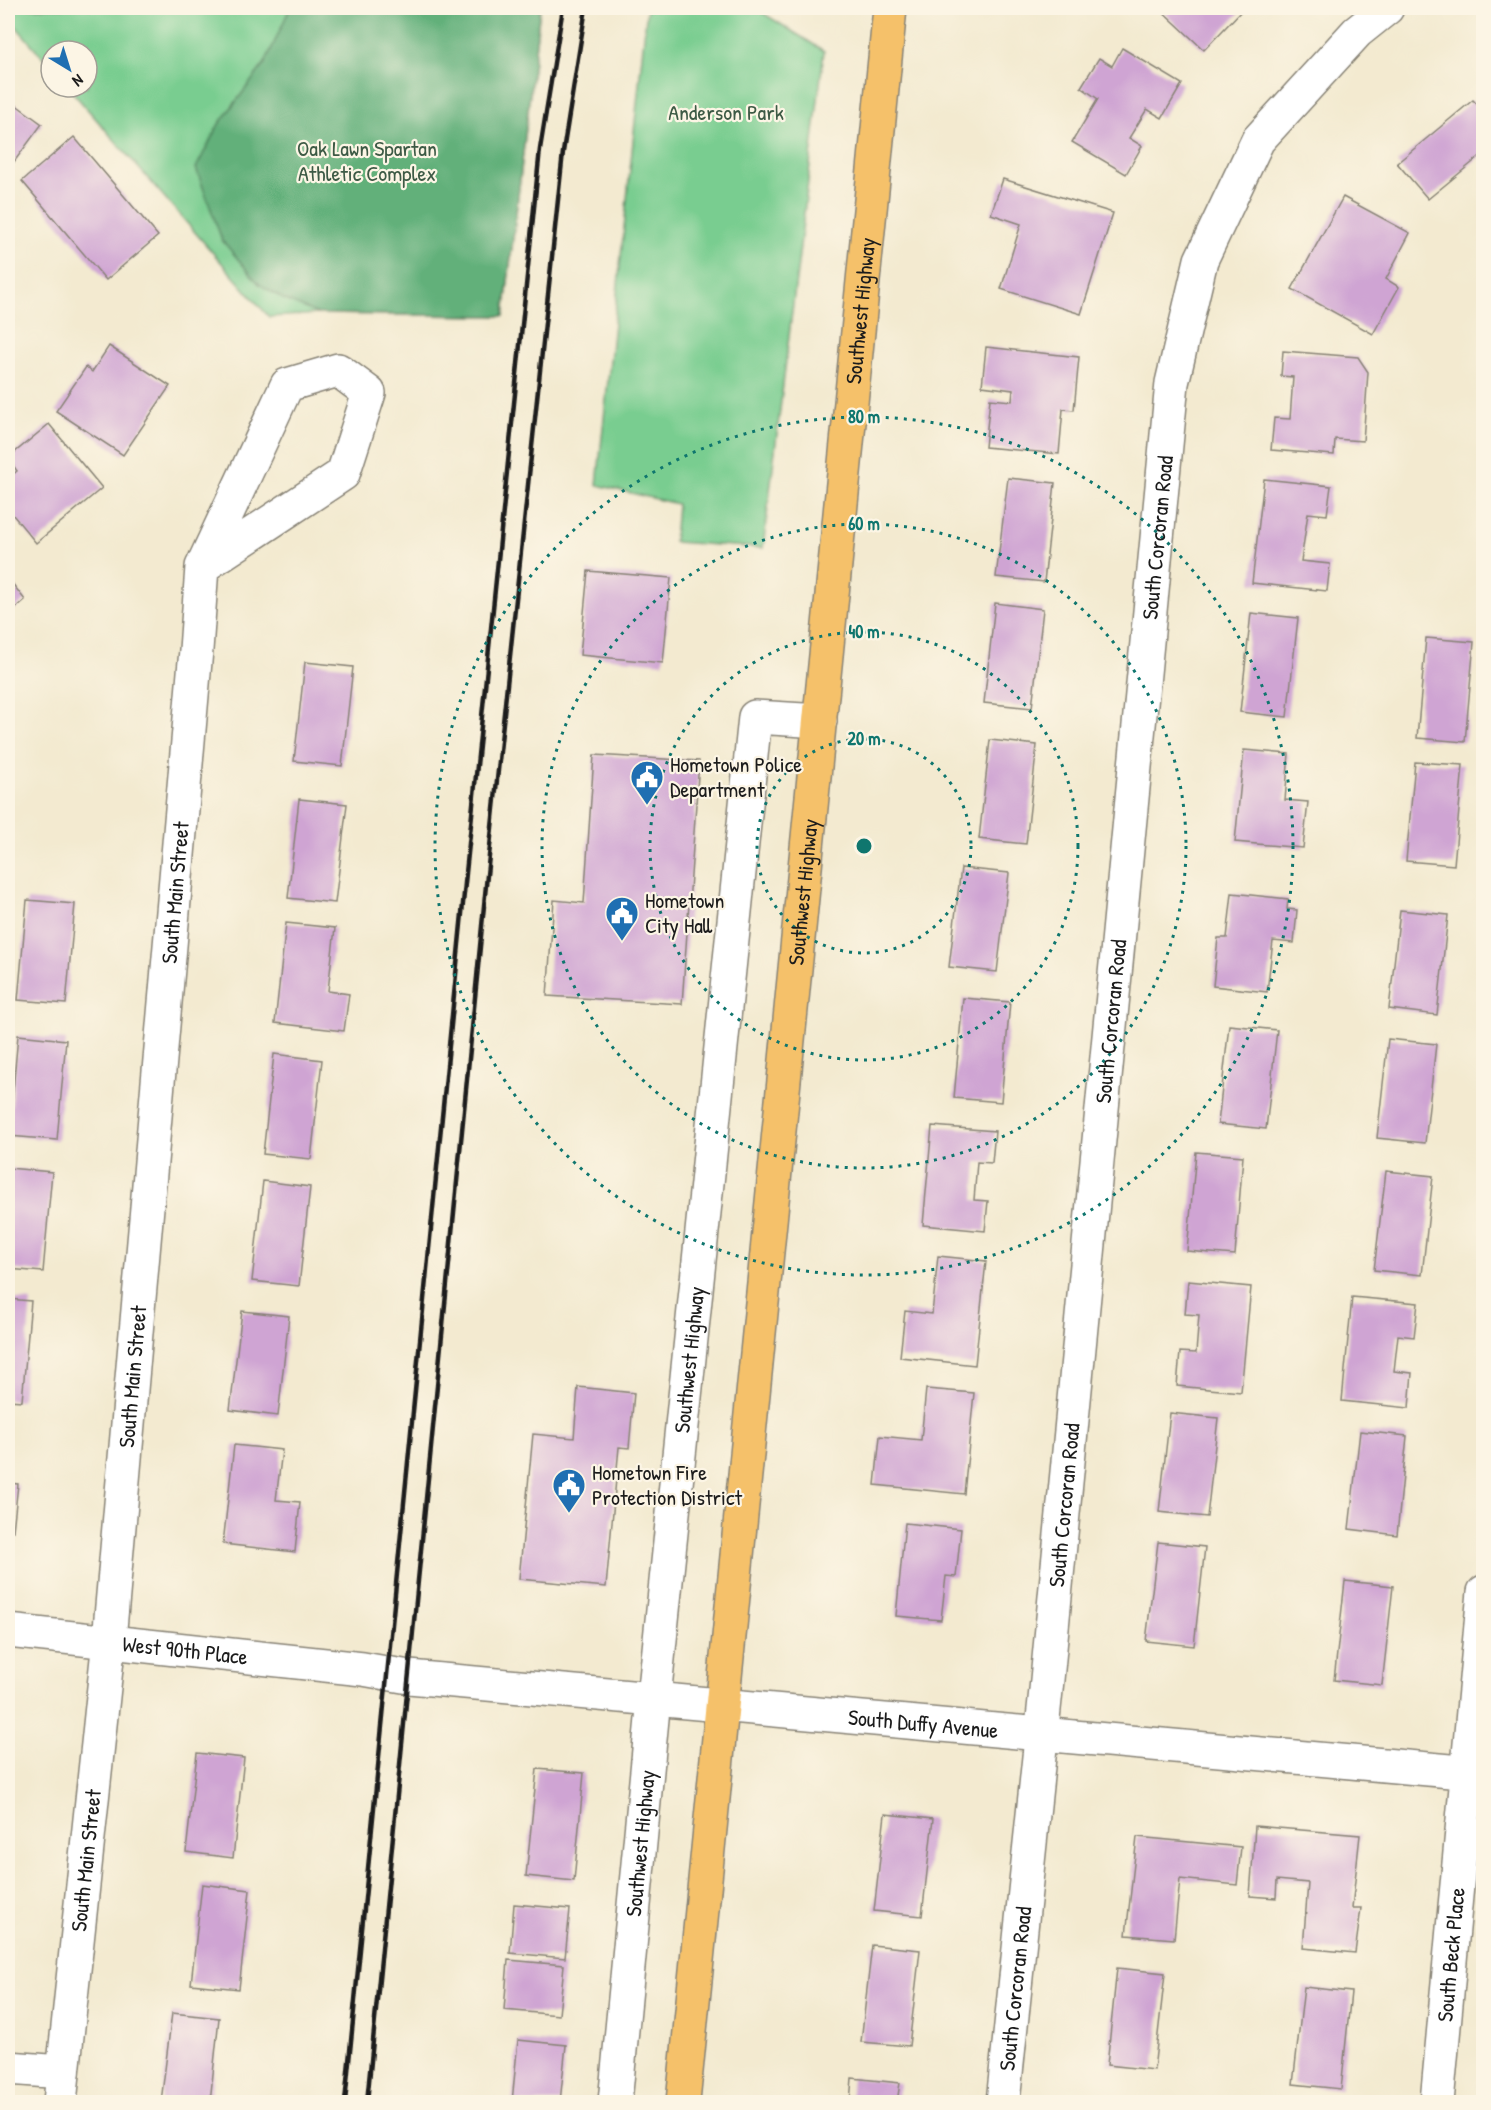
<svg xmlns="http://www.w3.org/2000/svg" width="1491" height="2110" font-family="'Patrick Hand',sans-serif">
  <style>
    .green { fill: #79cd90; stroke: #4a7456; stroke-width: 1.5 }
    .forest { fill: #62b07a; stroke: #3f664b; stroke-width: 1.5 }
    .building { fill: #cfa4d3 }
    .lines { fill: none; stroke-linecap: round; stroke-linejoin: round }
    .minor-casing { stroke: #888376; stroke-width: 36 }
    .major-casing { stroke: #888376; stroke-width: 36 }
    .minor { stroke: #fff; stroke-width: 33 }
    .major { stroke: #f5c16b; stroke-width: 33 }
    .rail { stroke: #1c1c1c; stroke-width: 4.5 }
    .ring { fill: none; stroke: #0f766e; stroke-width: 3; stroke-dasharray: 3 6 }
    .labels { text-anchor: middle; stroke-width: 4.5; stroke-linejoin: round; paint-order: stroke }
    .park-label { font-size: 22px; fill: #3d5a45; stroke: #fcf5e5 }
    .street-label { font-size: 22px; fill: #1c1c1c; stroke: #fcf5e5 }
    .poi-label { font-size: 22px; fill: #1c1c1c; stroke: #fcf5e5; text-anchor: start }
    .centre { fill: #0f766e; stroke: #fcf5e5; stroke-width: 3 }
    .ring-label { font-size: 18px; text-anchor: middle; font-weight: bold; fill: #0f766e; stroke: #fcf5e5; stroke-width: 4.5; stroke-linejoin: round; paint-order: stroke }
  </style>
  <rect width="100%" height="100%" fill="#fcf5e5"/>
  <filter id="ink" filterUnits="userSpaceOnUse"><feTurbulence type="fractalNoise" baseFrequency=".0167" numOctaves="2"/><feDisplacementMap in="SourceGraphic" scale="12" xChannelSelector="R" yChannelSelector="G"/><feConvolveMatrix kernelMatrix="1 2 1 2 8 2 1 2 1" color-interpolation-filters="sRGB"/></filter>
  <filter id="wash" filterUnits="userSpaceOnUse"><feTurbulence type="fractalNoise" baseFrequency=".008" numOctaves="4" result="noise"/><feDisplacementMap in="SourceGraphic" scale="24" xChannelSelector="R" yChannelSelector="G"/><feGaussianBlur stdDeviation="1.35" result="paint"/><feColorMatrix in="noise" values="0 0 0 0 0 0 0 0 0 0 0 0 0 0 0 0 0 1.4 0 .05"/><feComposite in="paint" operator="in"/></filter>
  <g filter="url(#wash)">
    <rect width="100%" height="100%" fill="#f3ead0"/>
    <!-- green -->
    <g class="green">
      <path d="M8 8H540L504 316 318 314 269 317 68 87H87V51H51V67L8 17Z"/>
      <path d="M647 8H755L824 51 763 548 674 542 677 504 597 485Z"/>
    </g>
    <!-- forest -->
    <path class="forest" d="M290 8H540L504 316 318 314 283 299 259 284 222 240 196 168 219 124 265 63Z"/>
    <g id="blocks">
      <!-- building -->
      <g class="building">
        <path d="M1159 8H1244L1204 50Z"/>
        <path d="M1122 48 1182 84 1162 118 1147 109 1129 138 1142 146 1126 174 1072 142 1098 99 1081 87 1099 58 1112 66Z"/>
        <path d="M8 99 42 124 8 170Z"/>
        <path d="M1473 100 1484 112V153L1428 199 1397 163Z"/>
        <path d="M74 137 158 236 106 280 22 181Z"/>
        <path d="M1003 179 1113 213 1081 314 1001 289 1021 224 991 214Z"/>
        <path d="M1343 197 1410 233 1386 279 1399 287 1373 334 1292 289Z"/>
        <path d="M109 346 170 386 123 455 56 411 86 367 92 372Z"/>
        <path d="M986 347 1079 357 1074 410 1063 409 1059 454 985 447 990 399 1012 401 1013 390 982 386Z"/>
        <path d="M1283 351 1358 357 1368 372 1363 441 1335 439 1334 455 1271 450 1274 418 1290 419 1293 377 1281 376Z"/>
        <path d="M49 424 102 488 36 543 8 509V479L17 471 8 458Z"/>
        <path d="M1008 478 1055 483 1044 582 996 577Z"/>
        <path d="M1264 479 1331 486 1327 515 1308 513 1301 561 1330 564 1327 591 1252 583Z"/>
        <path d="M588 571 671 578 663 663 580 655Z"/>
        <path d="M8 578 25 600 8 615Z"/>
        <path d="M995 603 1043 609 1032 708 984 703Z"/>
        <path d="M1251 613 1298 618 1287 717 1240 712Z"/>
        <path d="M1426 638 1474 642 1465 742 1417 738Z"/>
        <path d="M305 662 353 667 342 766 294 761Z"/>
        <path d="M990 740 1037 745 1026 844 979 839Z"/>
        <path d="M1244 750 1289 754 1285 800 1308 802 1303 848 1235 842Z"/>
        <path d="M594 755 699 761 682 1004 547 996 554 900 584 903Z"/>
        <path d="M1415 762 1463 765 1454 865 1406 861Z"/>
        <path d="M299 799 347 804 335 903 288 898Z"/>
        <path d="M961 868 1009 873 997 972 949 967Z"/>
        <path d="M1232 893 1288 899 1287 909 1297 910 1294 943 1273 941 1267 992 1213 986 1218 938H1227Z"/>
        <path d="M27 900 75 904 66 1004 18 1000Z"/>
        <path d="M1400 910 1448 915 1437 1015 1389 1009Z"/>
        <path d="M286 923 335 928 328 991 349 994 344 1031 275 1023Z"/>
        <path d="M963 998 1010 1002 1001 1102 954 1098Z"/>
        <path d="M1229 1025 1277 1030 1266 1129 1218 1124Z"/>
        <path d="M18 1035 66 1040 57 1140 9 1136Z"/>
        <path d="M1388 1039 1436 1044 1425 1143 1377 1138Z"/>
        <path d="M274 1054 322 1060 311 1159 263 1154Z"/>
        <path d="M932 1126 995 1131 992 1163 977 1162 974 1200 988 1201 985 1231 923 1225Z"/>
        <path d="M1196 1152 1243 1156 1235 1255 1187 1251Z"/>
        <path d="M8 1168 52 1172 43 1272 8 1269Z"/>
        <path d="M1386 1171 1433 1176 1422 1275 1374 1270Z"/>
        <path d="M263 1181 310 1187 299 1286 252 1281Z"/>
        <path d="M938 1256 986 1261 975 1365 900 1357 905 1311 932 1314Z"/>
        <path d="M1188 1281 1251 1287 1241 1392 1177 1386 1180 1352 1196 1353 1199 1315 1185 1314Z"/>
        <path d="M1352 1297 1418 1303 1414 1337 1398 1335 1394 1371 1412 1373 1409 1408 1342 1401Z"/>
        <path d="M8 1299 31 1301 22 1401 8 1400Z"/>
        <path d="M242 1311 289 1316 278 1416 230 1410Z"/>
        <path d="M578 1387 634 1393 629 1448 619 1447 606 1587 519 1579 533 1434 574 1438Z"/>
        <path d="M926 1389 974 1393 964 1494 875 1485 880 1436 921 1440Z"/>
        <path d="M1170 1413 1218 1418 1207 1517 1159 1512Z"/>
        <path d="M1360 1431 1407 1436 1397 1535 1349 1529Z"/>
        <path d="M234 1445 282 1450 276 1500 300 1502 295 1552 223 1544Z"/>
        <path d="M8 1483 18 1484 13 1531H8Z"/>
        <path d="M905 1523 961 1529 956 1577 946 1576 941 1620 896 1616Z"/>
        <path d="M1158 1542 1205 1547 1194 1646 1146 1641Z"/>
        <path d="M1345 1581 1393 1586 1382 1685 1334 1680Z"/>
        <path d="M197 1753 244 1758 233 1858 186 1852Z"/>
        <path d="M537 1769 584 1773 574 1881 526 1876Z"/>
        <path d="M885 1814 933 1819 922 1916 874 1911Z"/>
        <path d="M1255 1826 1360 1835 1352 1908H1361L1355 1953 1303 1948 1308 1883 1277 1880 1276 1898 1250 1896Z"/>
        <path d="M1137 1837 1241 1847 1237 1885 1180 1879 1174 1939 1126 1935Z"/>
        <path d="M202 1884 250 1890 239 1989 191 1984Z"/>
        <path d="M514 1904 570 1909 565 1958 510 1953Z"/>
        <path d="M872 1945 920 1950 909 2046 861 2042Z"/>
        <path d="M508 1960 564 1965 559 2015 504 2010Z"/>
        <path d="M1117 1968 1165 1973 1154 2070 1107 2065Z"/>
        <path d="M1304 1987 1351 1992 1341 2089 1293 2084Z"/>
        <path d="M172 2013 219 2018 210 2102H161Z"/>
        <path d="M518 2040 566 2045 560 2102H512Z"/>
        <path d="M852 2078 900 2083 897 2102H850Z"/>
        <path d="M1106 2098 1135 2101V2102H1105Z"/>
      </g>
    </g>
  </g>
  <g filter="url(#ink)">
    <use href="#blocks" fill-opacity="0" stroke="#888376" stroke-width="1.5"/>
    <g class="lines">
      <!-- minor casing -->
      <g class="minor-casing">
        <g id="minor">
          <path id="s1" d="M8 1631 363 1669 409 1677 1484 1774"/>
          <path d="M8 2068 63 2072"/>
          <path id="s2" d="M60 2102 109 1640 196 650 202 567 343 474 369 393 338 370 287 385 202 567"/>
          <path id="s3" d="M615 2102 654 1698 755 717 820 721"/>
          <path id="s4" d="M1003 2102 1046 1690 1172 383 1201 260 1258 140 1357 32 1387 8"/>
          <path id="s5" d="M1437 2102 1484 1592"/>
        </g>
      </g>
      <!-- major casing -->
      <g class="major-casing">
        <g id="major">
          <path id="s6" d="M683 2102 890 8"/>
        </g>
      </g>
      <!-- minor -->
      <use href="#minor" class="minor"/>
      <!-- major -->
      <use href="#major" class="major"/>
      <!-- rail -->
      <g class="rail">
        <path d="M345 2102 466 873 540 149 563 8"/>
        <path d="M367 2102 487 875 563 152 586 8"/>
      </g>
    </g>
  </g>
  <!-- distance rings -->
  <g class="ring">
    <circle cx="864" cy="846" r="107"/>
    <circle cx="864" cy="846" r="214"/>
    <circle cx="864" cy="846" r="322"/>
    <circle cx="864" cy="846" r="429"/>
  </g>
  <!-- icons -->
  <defs>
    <g id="civic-pin" transform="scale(1.725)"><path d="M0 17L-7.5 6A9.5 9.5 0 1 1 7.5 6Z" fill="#1f6fb2" stroke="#fcf5e5"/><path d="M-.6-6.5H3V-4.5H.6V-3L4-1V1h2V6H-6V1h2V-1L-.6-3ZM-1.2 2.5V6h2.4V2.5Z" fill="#fff"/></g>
  </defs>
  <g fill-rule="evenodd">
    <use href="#civic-pin" x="647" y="777"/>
    <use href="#civic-pin" x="622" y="913"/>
    <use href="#civic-pin" x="569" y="1485"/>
  </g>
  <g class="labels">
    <!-- park labels -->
    <g class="park-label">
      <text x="726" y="120">Anderson Park</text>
      <text x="367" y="156">Oak Lawn Spartan<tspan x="367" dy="25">Athletic Complex</tspan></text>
    </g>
    <!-- street labels -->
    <g class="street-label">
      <text dy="8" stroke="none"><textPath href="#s6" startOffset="1800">Southwest Highway</textPath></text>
      <text dy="8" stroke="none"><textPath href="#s4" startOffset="1572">South Corcoran Road</textPath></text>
      <text dy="8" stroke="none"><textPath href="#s6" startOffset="1216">Southwest Highway</textPath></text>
      <text dy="8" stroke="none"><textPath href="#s2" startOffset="1215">South Main Street</textPath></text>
      <text dy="8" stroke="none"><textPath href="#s4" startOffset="1086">South Corcoran Road</textPath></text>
      <text dy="8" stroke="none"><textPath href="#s3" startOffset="746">Southwest Highway</textPath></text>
      <text dy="8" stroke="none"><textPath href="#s2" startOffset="729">South Main Street</textPath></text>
      <text dy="8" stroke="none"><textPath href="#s4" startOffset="600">South Corcoran Road</textPath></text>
      <text dy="8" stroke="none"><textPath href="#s1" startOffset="178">West 90th Place</textPath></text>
      <text dy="8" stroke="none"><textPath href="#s1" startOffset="920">South Duffy Avenue</textPath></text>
      <text dy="8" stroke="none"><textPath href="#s3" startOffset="260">Southwest Highway</textPath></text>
      <text dy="8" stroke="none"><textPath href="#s2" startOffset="243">South Main Street</textPath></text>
      <text dy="8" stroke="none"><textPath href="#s5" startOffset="148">South Beck Place</textPath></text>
      <text dy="8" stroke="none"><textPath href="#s4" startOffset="114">South Corcoran Road</textPath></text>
    </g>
    <!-- poi labels -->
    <g class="poi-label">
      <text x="670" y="772">Hometown Police<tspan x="670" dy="25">Department</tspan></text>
      <text x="645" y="908">Hometown<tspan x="645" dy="25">City Hall</tspan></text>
      <text x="592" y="1480">Hometown Fire<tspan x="592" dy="25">Protection District</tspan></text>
    </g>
  </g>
  <circle cx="864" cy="846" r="9" class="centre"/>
  <g class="ring-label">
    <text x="864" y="423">80 m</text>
    <text x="864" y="530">60 m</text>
    <text x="864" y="638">40 m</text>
    <text x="864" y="745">20 m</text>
  </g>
  <!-- margin -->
  <rect width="1491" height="2110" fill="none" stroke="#fcf5e5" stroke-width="30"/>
  <!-- north arrow -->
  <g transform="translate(69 69) rotate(142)"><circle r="28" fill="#fcf5e5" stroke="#a29e95" stroke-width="1.5"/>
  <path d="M0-4.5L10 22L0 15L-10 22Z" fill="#1f6fb2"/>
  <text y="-9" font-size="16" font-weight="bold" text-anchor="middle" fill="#1c1c1c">N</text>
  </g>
</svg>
